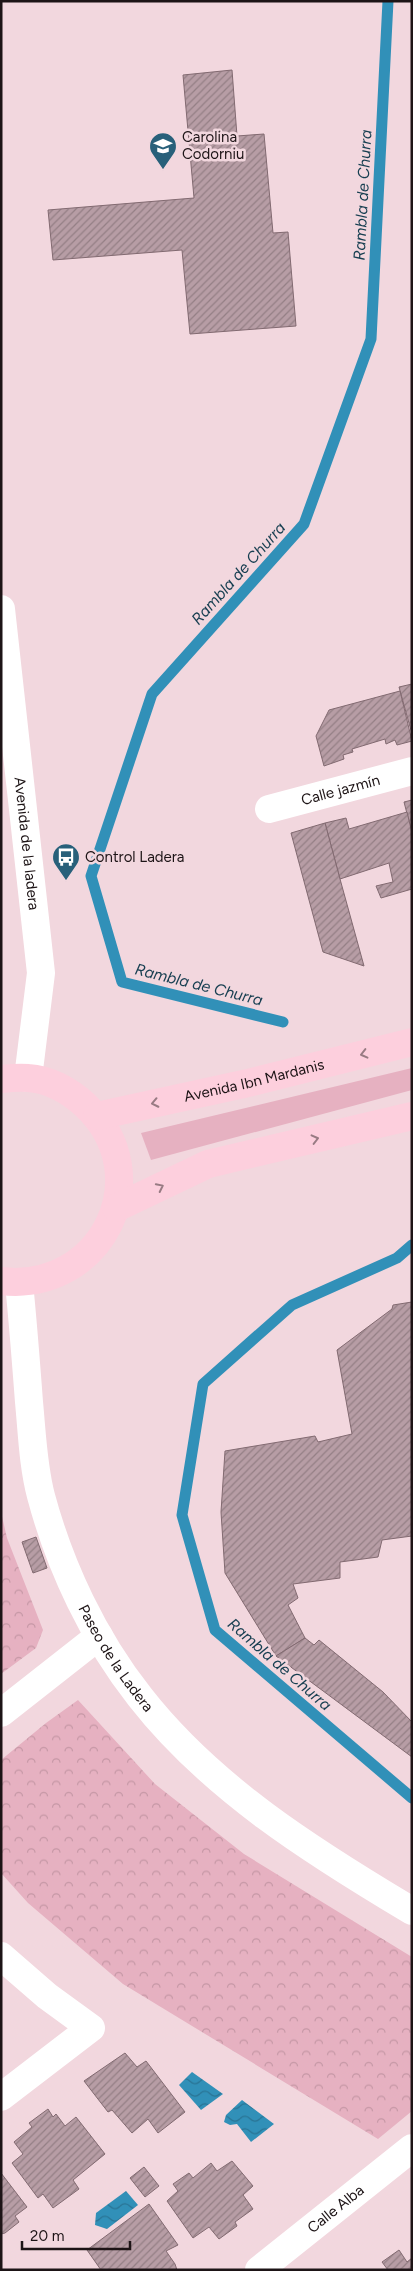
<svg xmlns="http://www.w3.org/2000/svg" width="413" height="2271" font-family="Figtree,sans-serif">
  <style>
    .green { fill: #e6b1c1 }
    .park { fill: url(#park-crowns) }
    .water { fill: url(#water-waves) }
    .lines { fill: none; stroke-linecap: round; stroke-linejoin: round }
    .stream { stroke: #3190b8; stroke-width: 11 }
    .building { fill: url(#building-hatch); stroke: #826a71 }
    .minor { stroke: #fff; stroke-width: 28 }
    .primary { stroke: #fdcfdd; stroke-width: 28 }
    .oneway { stroke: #987b83 }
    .labels { text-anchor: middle; stroke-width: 5; stroke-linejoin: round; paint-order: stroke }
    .poi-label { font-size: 15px; fill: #1d1416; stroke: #f2d7de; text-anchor: start }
    .street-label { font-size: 15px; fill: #1d1416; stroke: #f2d7de }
    .water-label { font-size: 16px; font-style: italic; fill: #163e50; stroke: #f2d7de }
  </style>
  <defs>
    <pattern id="park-crowns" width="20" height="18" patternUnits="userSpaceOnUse" patternTransform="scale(1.25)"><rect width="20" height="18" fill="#e6b1c1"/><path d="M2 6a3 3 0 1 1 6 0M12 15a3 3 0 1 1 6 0" fill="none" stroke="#c597a5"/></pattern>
    <pattern id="water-waves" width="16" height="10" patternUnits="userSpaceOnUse" patternTransform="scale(1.25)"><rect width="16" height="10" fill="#3190b8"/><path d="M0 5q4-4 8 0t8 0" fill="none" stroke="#297495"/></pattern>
    <pattern id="building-hatch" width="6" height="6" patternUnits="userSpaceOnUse" patternTransform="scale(1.25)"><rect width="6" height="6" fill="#b79da5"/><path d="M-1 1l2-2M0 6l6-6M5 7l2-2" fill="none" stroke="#947f85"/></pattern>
  </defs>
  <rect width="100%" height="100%" fill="#f2d7de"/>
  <!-- green -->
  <path class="green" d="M412 1068V1090L151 1160 141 1133Z"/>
  <!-- park -->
  <g class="park">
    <path d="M1 1512 7 1538 43 1630 36 1648 1 1674Z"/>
    <path d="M78 1700 155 1784 244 1854 412 1957V2111L378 2139 123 1984 28 1903 1 1873V1760L46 1723Z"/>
  </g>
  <!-- water -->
  <g class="water">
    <path d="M192 2072 223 2094 201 2110 179 2085Z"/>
    <path d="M242 2100 274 2124 251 2142 237 2124 230 2125 224 2122 226 2115Z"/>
    <path d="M126 2191 138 2205 107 2229 95 2225 96 2213Z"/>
  </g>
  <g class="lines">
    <!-- stream -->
    <g class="stream">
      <path d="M283 1022 122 982 91 876 152 694 304 524 371 339 388 1"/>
      <path d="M412 1245 397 1258 292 1305 203 1384 182 1515 215 1630 412 1798"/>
    </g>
  </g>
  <!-- building -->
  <g class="building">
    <path d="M232 70 237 136 264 134 273 233 288 232 296 326 190 334 182 250 53 260 48 210 194 198 183 75Z"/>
    <path d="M412 684V734L399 687Z"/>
    <path d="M400 691 412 741 397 745 395 740 386 744 385 739 352 749 353 752 343 755 344 759 324 766 316 736 329 710Z"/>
    <path d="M412 800V833L404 802Z"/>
    <path d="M407 812 412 833V889L381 898 376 886 393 882 389 863 340 879 325 823 346 818 349 829Z"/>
    <path d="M325 823 340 879 364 966 323 952 291 833Z"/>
    <path d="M412 1302V1536L382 1540 378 1557 340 1562V1578L293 1584 298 1598 288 1605 305 1638 276 1656 225 1573 221 1512 225 1451 315 1436 318 1442 352 1434 337 1350 392 1309 393 1305Z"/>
    <path d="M36 1537 47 1568 33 1573 22 1542Z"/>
    <path d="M305 1638 314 1645 319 1640 383 1692 412 1722V1757L276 1656Z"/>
    <path d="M125 2053 137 2067 146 2061 185 2112 158 2133 148 2119 132 2133 112 2110 108 2112 84 2081Z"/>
    <path d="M48 2109 53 2117 56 2114 65 2126 76 2117 105 2154 73 2180 79 2189 53 2208 43 2194 38 2198 12 2163 23 2154 14 2142 32 2127 29 2123Z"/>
    <path d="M232 2161 253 2186 243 2195 253 2209 235 2222 237 2226 219 2239 209 2227 193 2238 167 2201 178 2191 173 2184 189 2173 193 2178 211 2163 217 2171Z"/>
    <path d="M144 2167 159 2186 145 2197 130 2178Z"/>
    <path d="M1 2173 27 2207 15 2216 19 2222 5 2233 1 2234Z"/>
    <path d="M149 2204 178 2245 166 2251 175 2264 177 2270H101L87 2250Z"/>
    <path d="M399 2250 407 2262 412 2258V2270H388L382 2262Z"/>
  </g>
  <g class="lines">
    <!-- minor -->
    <g class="minor">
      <path id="s1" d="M1 609 41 973 28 1078"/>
      <path id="s2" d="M269 809 412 771"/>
      <path id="s3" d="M19 1283C23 1323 26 1362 29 1402 32 1433 33 1466 41 1496 60 1567 94 1639 140 1697 211 1788 313 1852 412 1911"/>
      <path d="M1 1713 99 1636"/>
      <path d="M1 1956 47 1996 91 2028 1 2097"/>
      <path id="s4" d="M259 2270 412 2148"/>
    </g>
    <!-- primary -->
    <g class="primary">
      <path d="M1 1079C10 1078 19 1077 28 1078 49 1079 70 1091 85 1105 160 1175 102 1293 1 1281"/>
      <path id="s5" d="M97 1116 248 1083 412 1042"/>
      <path d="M116 1208 208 1164 412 1116"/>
    </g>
  </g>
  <!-- one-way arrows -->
  <defs><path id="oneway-chevron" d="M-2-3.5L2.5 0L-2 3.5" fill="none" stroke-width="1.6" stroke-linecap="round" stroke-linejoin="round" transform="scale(1.25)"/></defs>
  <g class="oneway">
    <use href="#oneway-chevron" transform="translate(364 1054) rotate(166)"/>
    <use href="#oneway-chevron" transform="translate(155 1103) rotate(168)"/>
    <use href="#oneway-chevron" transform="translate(315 1139) rotate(-14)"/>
    <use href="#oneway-chevron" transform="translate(160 1187) rotate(-26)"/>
  </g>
  <!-- icons -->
  <defs>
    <g id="school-pin" transform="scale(1.4375)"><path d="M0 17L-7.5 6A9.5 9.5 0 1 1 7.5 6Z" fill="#28607a" stroke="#f2d7de"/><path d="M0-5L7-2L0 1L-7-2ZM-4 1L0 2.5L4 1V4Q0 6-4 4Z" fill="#fff"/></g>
    <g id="bus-pin" transform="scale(1.4375)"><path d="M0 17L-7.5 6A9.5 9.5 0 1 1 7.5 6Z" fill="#28607a" stroke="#f2d7de"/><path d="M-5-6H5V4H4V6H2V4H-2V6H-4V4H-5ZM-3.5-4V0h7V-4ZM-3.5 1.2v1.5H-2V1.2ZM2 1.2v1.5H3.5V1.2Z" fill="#fff"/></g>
  </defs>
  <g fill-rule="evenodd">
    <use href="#school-pin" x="163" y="146"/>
    <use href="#bus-pin" x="66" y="857"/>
  </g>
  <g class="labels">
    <!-- poi labels -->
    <g class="poi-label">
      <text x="182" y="142">Carolina<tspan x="182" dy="17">Codorniu</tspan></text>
      <text x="85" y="862">Control Ladera</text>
    </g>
    <!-- street labels -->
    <g class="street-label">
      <text dy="5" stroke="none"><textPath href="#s2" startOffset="74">Calle jazmín</textPath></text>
      <text dy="5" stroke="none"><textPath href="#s1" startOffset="236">Avenida de la ladera</textPath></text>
      <text dy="5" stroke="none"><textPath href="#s5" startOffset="161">Avenida Ibn Mardanis</textPath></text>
      <text dy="5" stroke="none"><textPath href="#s3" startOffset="394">Paseo de la Ladera</textPath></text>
      <text dy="5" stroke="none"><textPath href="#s4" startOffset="98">Calle Alba</textPath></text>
    </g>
    <!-- water labels -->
    <g class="water-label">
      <text transform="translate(362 195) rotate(-87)" y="6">Rambla de Churra</text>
      <text transform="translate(238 573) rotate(-48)" y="6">Rambla de Churra</text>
      <text transform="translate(199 984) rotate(14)" y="6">Rambla de Churra</text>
      <text transform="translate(280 1664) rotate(41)" y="6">Rambla de Churra</text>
    </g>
  </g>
  <!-- border -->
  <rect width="413" height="2271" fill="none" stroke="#1d1416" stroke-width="5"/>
  <!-- scale -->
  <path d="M22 2241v8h108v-8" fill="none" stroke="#1d1416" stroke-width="2.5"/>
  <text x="30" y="2241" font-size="15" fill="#1d1416" stroke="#f2d7de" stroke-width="4" paint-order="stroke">20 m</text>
</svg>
